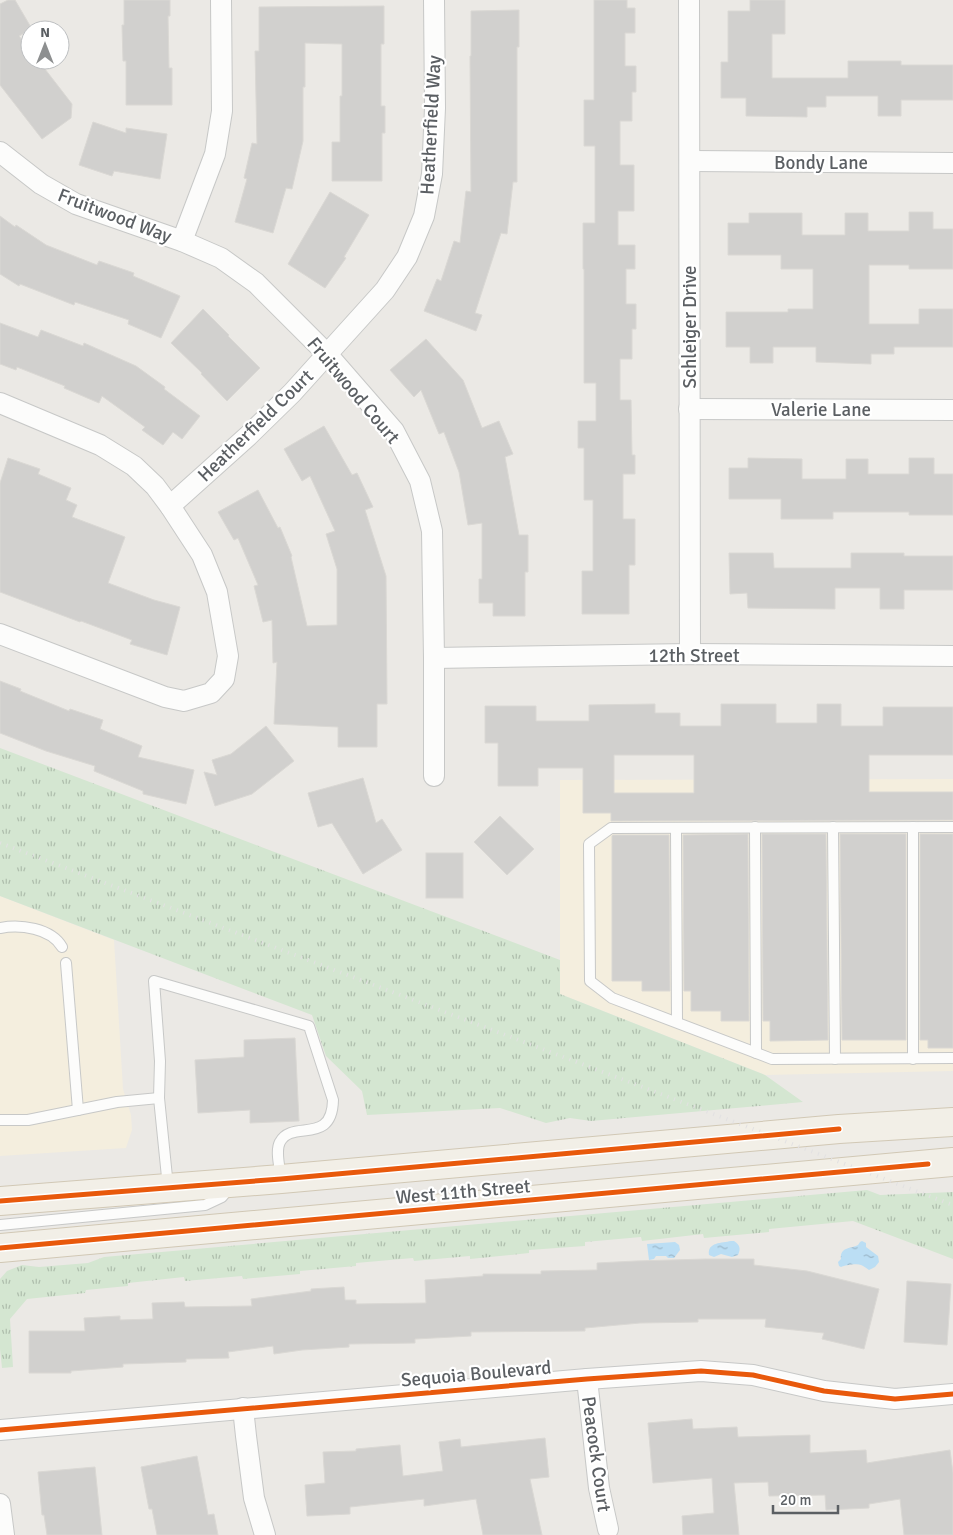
<svg xmlns="http://www.w3.org/2000/svg" width="953" height="1535" font-family="Signika,sans-serif">
  <style>
    .commercial { fill: #f4eede }
    .grass { fill: url(#grass-tufts) }
    .water { fill: url(#water-ripples) }
    .building { fill: #d1d0ce; stroke: #dad8d4; fill-rule: evenodd }
    .lines { fill: none; stroke-linecap: round; stroke-linejoin: round }
    .lane-casing { stroke: #c7c8c7; stroke-width: 12 }
    .street-casing { stroke: #c7c8c7; stroke-width: 22 }
    .primary-casing { stroke: #d1c8b5; stroke-width: 30 }
    .lane { stroke: #fcfcfb; stroke-width: 10 }
    .street { stroke: #fcfcfb; stroke-width: 20 }
    .primary { stroke: #f2efe7; stroke-width: 28 }
    .rail { stroke: #e2e1e2; stroke-width: 4; stroke-dasharray: 1 6; stroke-linecap: butt }
    .cycleway-casing { stroke: #fff; stroke-width: 8 }
    .cycleway { stroke: #e8590c; stroke-width: 5 }
    .labels { text-anchor: middle; stroke-width: 4.5; stroke-linejoin: round; paint-order: stroke }
    .street-label { font-size: 19px; fill: #5b5f63; stroke: #fff }
  </style>
  <defs>
    <pattern id="grass-tufts" width="24" height="20" patternUnits="userSpaceOnUse" patternTransform="scale(1.25)"><rect width="24" height="20" fill="#d4e6d1"/><path d="M3 7l-1-3M5 7V3M7 7l1-3M15 17l-1-3M17 17v-4M19 17l1-3" fill="none" stroke="#afbead"/></pattern>
    <pattern id="water-ripples" width="26" height="14" patternUnits="userSpaceOnUse" patternTransform="scale(1.25)"><rect width="26" height="14" fill="#bbdef4"/><path d="M2 4q2-2 4 0t4 0M15 11q2-2 4 0t4 0" fill="none" stroke="#9bb7c9"/></pattern>
  </defs>
  <rect width="100%" height="100%" fill="#ebe9e5"/>
  <!-- commercial -->
  <g class="commercial">
    <path d="M953 779V1071L765 1075 560 994V780Z"/>
    <path d="M0 896 114 940 123 1089 131 1115 132 1130 126 1148 0 1156Z"/>
  </g>
  <!-- grass -->
  <g class="grass">
    <path d="M0 748 560 960V994L765 1075 803 1102 591 1121 570 1118 546 1123 500 1108 367 1115 362 1091 326 1056 312 1015 0 896Z"/>
    <path d="M867 1190 880 1195 953 1192V1259L853 1221 769 1229V1232L704 1238 703 1234 642 1241 641 1237 585 1242V1246L529 1250V1253L470 1259V1256L414 1261 413 1258 356 1263V1266L300 1271V1274L243 1279 242 1276 185 1281 184 1277 128 1283V1286L86 1290 85 1293 27 1299 10 1319 13 1367 2 1368 0 1349V1279L7 1271 22 1265 39 1267 88 1263 104 1257Z"/>
  </g>
  <!-- water -->
  <g class="water">
    <path d="M731 1241H734C740 1245 741 1249 738 1255L732 1257 721 1254 714 1257 709 1255C707 1242 722 1243 731 1241Z"/>
    <path d="M862 1241 866 1243V1247L878 1256 879 1262 875 1267 869 1270C866 1268 864 1266 861 1265 857 1263 845 1265 841 1267L839 1266 838 1262 841 1259C840 1247 850 1249 858 1245L860 1242Z"/>
    <path d="M675 1242 679 1245 680 1250 674 1258H668L666 1256H656L654 1259 649 1260 647 1244Z"/>
  </g>
  <!-- building -->
  <g class="building">
    <path d="M8 0H15L32 29 19 36 30 50V60H38L72 104 71 118 42 139 0 85V4Z"/>
    <path d="M124 0H170V16H168L169 68H172V105H126V61H123L122 25H124Z"/>
    <path d="M594 0H627V8H635V33H625V66H636V92H632V121H620V165H634V211H618V245H635V269H626V304H636V329H632V359H620V400H631L632 455H635V474H623V519H635V565H629V614H582V571H593V500H584V448H578V421H596V383H584V269H583V223H595V146H584V100H594Z"/>
    <path d="M750 0H785V34H772V78H848V61H901V65H953V100H901V116H878V96H826V107H807V117L746 116V98H721V62H728V11H750Z"/>
    <path d="M384 6V44H381V106H385V133H382V181H332V142H340V96H342V44L305 43V87H303V141L292 189 286 188 273 233 235 222 247 179 244 178 252 143 257 144 255 51H259V7Z"/>
    <path d="M519 10V47H517V182H513L507 234 501 233 475 313 482 315 476 331 424 311 437 279 441 281 454 241 460 243 466 191 471 192 470 56H471V11Z"/>
    <path d="M93 122 126 133V128L167 134 160 179 114 171 112 176 79 165Z"/>
    <path d="M330 192 369 215 344 257 346 258 325 288 288 264Z"/>
    <path d="M909 212H933V229H953V269H909V265H869V324H919V309H953V347H894V354H871V364L816 362V347H773V363H750V347H726V312H788V309H813V269H781V255H728V223H749V213H802V235H845V213H868V231H909Z"/>
    <path d="M0 216 15 227 16 225 46 245 97 265 99 261 134 273 133 276 180 296 161 338 128 324 129 320 75 302 74 305 20 284 19 286 0 274Z"/>
    <path d="M203 309 229 335 228 336 260 368 227 401 201 374 202 373 171 343Z"/>
    <path d="M0 323 38 337 41 330 83 346 84 343 136 366 165 387 164 389 200 416 182 439 173 432 163 445 142 430 145 427 102 396 99 403 64 388 65 386 17 367 16 370 0 364Z"/>
    <path d="M426 339 463 380 482 428 499 421 513 454 505 457 519 535H528V572H525V616H493V603H479V579H482V523L468 525 459 472 444 432 439 434 421 390 414 397 390 370Z"/>
    <path d="M324 426 352 475 357 473 373 507 365 510 386 576 387 704H377V747H338V727L274 724 277 662 273 663 272 620 263 622 254 586 258 585 238 538 234 540 218 512 258 490 278 528 280 527 292 556 291 557 307 626 337 625V569L326 534 335 531 310 476 302 481 284 449Z"/>
    <path d="M8 458 40 469 38 474 71 488 66 500 77 505 72 517 125 537 108 583 154 600 180 607 167 655 130 644 132 640 81 621 80 622 0 592V483Z"/>
    <path d="M748 458 802 459V479H846V459H868V474H909V458H934V474H953V515H909V512H833V519H781V499H729V468H748Z"/>
    <path d="M729 553H773L774 568H851V553H904V556H953V590H904V609H880V588H835V609L748 608 747 593 730 594Z"/>
    <path d="M0 681 21 689 20 691 69 711 70 709 103 720 100 729 142 746 138 757 194 770 186 804 143 794V791L94 771 95 766 46 751 0 733Z"/>
    <path d="M655 704V713H680V726H721V704H776V723H817V704H841V726H883V707H953V755H869V792H953V820L611 821V813H583V768H538V786H498V743H485V706H536V721H589V705ZM614 755H694V793H614Z"/>
    <path d="M266 726 294 761 252 794 215 806 204 772 217 775 212 760 231 754Z"/>
    <path d="M363 778 376 823 382 819 402 850 363 874 332 823 318 827 308 793Z"/>
    <path d="M500 816 534 849 507 875 474 842Z"/>
    <path d="M748 834 749 1021H721V1011H691V991H684L683 835Z"/>
    <path d="M762 834H826L828 1040 770 1041V1021H763Z"/>
    <path d="M840 834H906V1040H842Z"/>
    <path d="M920 834H953V1048H928V1040H920Z"/>
    <path d="M613 835H669L670 991H642V981H612V836Z"/>
    <rect x="426" y="853" width="37" height="45"/>
    <path d="M295 1038 299 1121 250 1123V1110L198 1113 195 1060 244 1057V1040Z"/>
    <path d="M706 1259H754V1265L807 1271 879 1289 864 1349 822 1339 824 1333 765 1327 766 1319H698V1322L640 1323 585 1328V1331L471 1332V1336L415 1339V1343L349 1344V1347L302 1350 274 1354 273 1346 228 1352 229 1358 186 1359V1362L123 1364V1367L71 1371V1373H29V1331H85L84 1318 120 1316V1320L153 1319 152 1303 184 1302 185 1307 252 1306 251 1299 311 1291V1289L344 1287 345 1300H356V1304L426 1303 425 1280 483 1276V1274H541V1271L597 1270V1263L636 1261Z"/>
    <path d="M907 1281 951 1284 947 1345 904 1342Z"/>
    <path d="M692 1419 693 1429 737 1427 738 1437 810 1435V1453L866 1450 867 1463 950 1450 953 1473V1535H904L900 1499 869 1504V1508L826 1510 825 1495 769 1496 768 1482 734 1483 739 1535H683L682 1516 714 1513 712 1478 653 1483 648 1423Z"/>
    <path d="M545 1438 549 1477 530 1479 542 1535H483L476 1499 424 1506V1499L350 1507V1514L307 1516 305 1485 325 1483 323 1452 356 1451V1449L400 1445 403 1476 443 1471 439 1442 460 1439 461 1447Z"/>
    <path d="M197 1456 208 1515 214 1514 218 1535H157L152 1509H149L141 1467Z"/>
    <path d="M95 1467 102 1535H47L44 1515H42L38 1472Z"/>
  </g>
  <g class="lines">
    <!-- lane casing -->
    <g class="lane-casing">
      <g id="lane">
        <path d="M755 827 756 1053"/>
        <path d="M833 827 835 1059"/>
        <path d="M913 827V1059"/>
        <path d="M953 827 611 828 589 844 590 981 612 998 772 1059 953 1058"/>
        <path d="M676 828 677 1022"/>
        <path d="M0 928C20 924 51 928 62 947"/>
        <path d="M66 963 78 1110"/>
        <path d="M0 1120H28L117 1102 159 1098"/>
        <path d="M168 1187 159 1098 160 1061 154 981 309 1026 333 1100C332 1146 292 1119 280 1142 275 1151 280 1168 281 1178"/>
        <path d="M0 1225 205 1205 222 1197 230 1187"/>
      </g>
    </g>
    <!-- street casing -->
    <g class="street-casing">
      <g id="street">
        <path d="M689 0 690 654"/>
        <path d="M0 152 41 184 76 204 182 241 221 258 256 283 327 354 394 431 420 481 432 531 434 658V776"/>
        <path d="M690 161 953 163"/>
        <path d="M182 241 215 154 222 111 221 0"/>
        <path d="M0 403 100 445 134 466 155 486 170 506 202 555 217 592 228 656 224 679 211 693 184 701 165 697 0 634"/>
        <path d="M689 409 953 410"/>
        <path d="M170 506 248 436 292 393 385 290 407 257 424 216 432 174 435 108 434 0"/>
        <path d="M434 658 690 654 953 656"/>
        <path d="M587 1379 599 1488 608 1529"/>
        <path d="M243 1408 246 1436 254 1498 265 1535"/>
        <path d="M0 1430 587 1379 701 1371 753 1375 824 1391 895 1399 953 1394"/>
        <path d="M0 1504 4 1535"/>
      </g>
    </g>
    <!-- primary casing -->
    <g class="primary-casing">
      <g id="primary">
        <path d="M0 1201 281 1179 839 1129 953 1122"/>
        <path d="M0 1248 953 1162"/>
      </g>
    </g>
    <!-- lane -->
    <use href="#lane" class="lane"/>
    <!-- street -->
    <use href="#street" class="street"/>
    <!-- primary -->
    <use href="#primary" class="primary"/>
    <!-- rail -->
    <path class="rail" d="M0 843 953 1205"/>
    <!-- cycleway casing -->
    <g class="cycleway-casing">
      <g id="cycleway">
        <path d="M0 1201 281 1179 839 1129"/>
        <path d="M0 1248 928 1164"/>
        <path d="M0 1430 587 1379 701 1371 753 1375 824 1391 895 1399 953 1394"/>
      </g>
    </g>
    <!-- cycleway -->
    <use href="#cycleway" class="cycleway"/>
  </g>
  <g class="labels">
    <!-- street labels -->
    <g class="street-label">
      <text transform="translate(430 125) rotate(-87)" y="7">Heatherfield Way</text>
      <text x="821" y="169">Bondy Lane</text>
      <text transform="translate(115 215) rotate(21)" y="7">Fruitwood Way</text>
      <text transform="translate(689 327) rotate(-90)" y="7">Schleiger Drive</text>
      <text transform="translate(354 390) rotate(50)" y="7">Fruitwood Court</text>
      <text x="821" y="416">Valerie Lane</text>
      <text transform="translate(255 425) rotate(-44)" y="7">Heatherfield Court</text>
      <text x="694" y="662">12th Street</text>
      <text transform="translate(463 1191) rotate(-5)" y="7">West 11th Street</text>
      <text transform="translate(476 1373) rotate(-5)" y="7">Sequoia Boulevard</text>
      <text transform="translate(597 1454) rotate(82)" y="7">Peacock Court</text>
    </g>
  </g>
  <!-- north arrow -->
  <g transform="translate(45 45)"><circle r="24" fill="#ffffff" stroke="#bdbfc1"/>
  <path d="M0-4L9 19L0 12L-9 19Z" fill="#8d8f90"/>
  <text y="-8" font-size="14" font-weight="bold" text-anchor="middle" fill="#5b5f63">N</text>
  </g>
  <!-- scale -->
  <path d="M773 1505v8h65v-8" fill="none" stroke="#5b5f63" stroke-width="2.5"/>
  <text x="780" y="1505" font-size="15" fill="#5b5f63" stroke="#ffffff" stroke-width="4" paint-order="stroke">20 m</text>
</svg>
